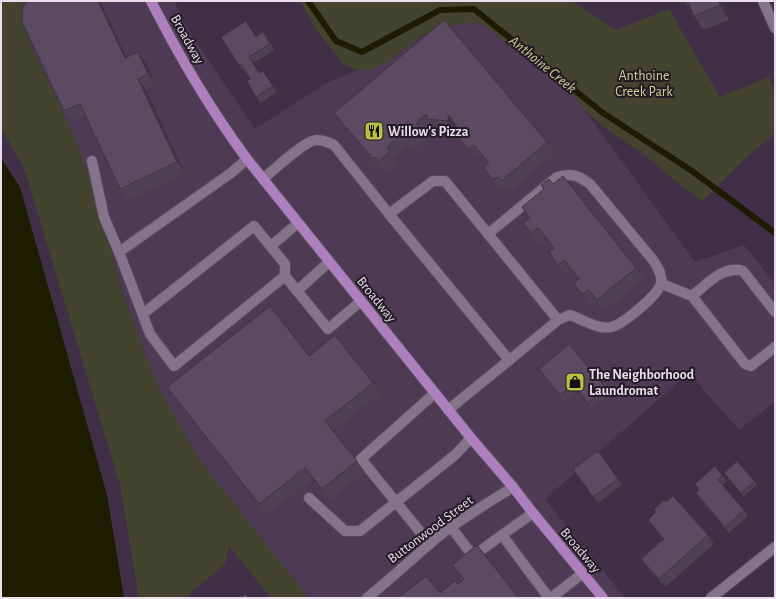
<svg xmlns="http://www.w3.org/2000/svg" width="776" height="599" font-family="'Alegreya Sans',sans-serif">
  <style>
    .built { fill: #4e3a55 }
    .green { fill: #42442f }
    .water { fill: #1b1c00 }
    .lines { fill: none; stroke-linecap: round; stroke-linejoin: round }
    .stream { stroke: #1b1c00; stroke-width: 6 }
    .minor-casing { stroke: #594b5e; stroke-width: 12 }
    .major-casing { stroke: #594b5e; stroke-width: 12 }
    .minor { stroke: #85728b; stroke-width: 10 }
    .major { stroke: #ae7fbd; stroke-width: 10 }
    .wall { fill: #4f4054 }
    .shaded-wall { fill: #403445 }
    .building { fill: #5c4a62; stroke: #403445 }
    .labels { text-anchor: middle; stroke-width: 4; stroke-linejoin: round; paint-order: stroke }
    .street-label { font-size: 14px; fill: #e9deec; stroke: #221b25 }
    .park-label { font-size: 14px; fill: #d0d499; stroke: #221b25 }
    .poi-label { font-size: 14px; font-weight: bold; fill: #e9deec; stroke: #221b25; text-anchor: start }
    .water-label { font-size: 15px; font-style: italic; fill: #c5c98e; stroke: #221b25 }
  </style>
  <rect width="100%" height="100%" fill="#402f46"/>
  <!-- built -->
  <path class="built" d="M23 1H174L188 30 255 129 325 84 358 70H370L433 30 462 23H472L483 26 492 31 511 47 535 58 554 72 562 79 695 262 744 245 775 284V402L739 430 689 373 545 499 625 598H309L213 477 193 449 161 392 151 369 124 296 96 197 73 133 31 45 26 29 23 11Z"/>
  <!-- green -->
  <g class="green">
    <path d="M1 1H23V11L26 29 31 45 73 133 96 197 124 296 151 369 161 392 193 449 213 477 309 598H271L229 546 225 564 189 594V598H139L120 485 24 168 1 128Z"/>
    <path d="M301 1H572L616 30 669 9 720 97 769 77 775 92V133L744 159 702 201 683 187 642 153 613 134 591 116 580 105 562 79 554 72 535 58 511 47 492 31 483 26 472 23H462L433 30 423 35 388 62 370 70H358L344 65 314 27Z"/>
  </g>
  <!-- water -->
  <path class="water" d="M1 158 20 187 107 495 124 598H1Z"/>
  <g class="lines">
    <!-- stream -->
    <path class="stream" d="M308 1 336 41 362 52 440 10 474 9 603 113 692 171 775 233"/>
    <!-- minor casing -->
    <g class="minor-casing">
      <g id="minor">
        <path d="M763 1 775 28"/>
        <path d="M247 159 231 173 119 252 150 334 174 366 285 276 328 329 361 301"/>
        <path d="M92 161 104 217 119 252"/>
        <path d="M263 179C274 170 304 141 316 140 323 140 328 142 334 145L389 214"/>
        <path d="M488 234 557 177C573 173 577 175 590 184L653 260C657 267 663 275 661 283 660 294 622 325 611 327 598 330 582 319 570 315L558 320"/>
        <path d="M271 246 298 223"/>
        <path d="M662 284 692 296 745 364 751 366 775 347"/>
        <path d="M297 291 329 262"/>
        <path d="M692 296C707 284 723 265 743 271L775 312"/>
        <path d="M144 313 254 226 285 264V276"/>
        <path d="M448 410C485 380 522 350 558 320L445 181H433L389 214 509 360"/>
        <path d="M309 498 345 531H360L455 455 471 438"/>
        <path d="M533 513 502 535 549 598"/>
        <path d="M451 527 473 556 502 535"/>
        <path d="M430 544 361 459 435 393"/>
        <path d="M367 598C392 578 415 556 439 536 462 518 488 503 513 487"/>
        <path d="M551 598 583 573"/>
        <path d="M711 598 775 547"/>
      </g>
    </g>
    <!-- major casing -->
    <g class="major-casing">
      <path id="major" d="M151 1C179 56 210 109 247 159L471 438 513 487 533 513 603 598"/>
    </g>
    <!-- minor -->
    <use href="#minor" class="minor"/>
    <!-- major -->
    <use href="#major" class="major"/>
  </g>
  <!-- wall -->
  <g class="wall">
    <path d="M100 1 127 57 146 63 156 85 146 90 185 173 128 200 120 189 85 116 72 122 64 111Z"/>
    <path d="M685 1H722L729 20 704 30 694 16 692 10H691Z"/>
    <path d="M444 20 547 142 555 153 509 192 506 188 500 190 484 168 488 164 482 156 476 160 460 139 463 135 456 126 455 132 434 130 432 127 424 133 428 139 415 149 411 144 394 158 398 163 386 173 382 168 380 170 342 124 334 113Z"/>
    <path d="M263 32 275 50 253 63 259 73 263 71 277 92 260 103 256 97 250 79 245 70 243 71 239 65 256 37Z"/>
    <path d="M553 184 636 268 644 279 604 311 596 300 589 305 574 284 578 280 571 271 566 275 549 252 553 249 545 239 539 244 523 223 530 218 522 207 544 189 541 185Z"/>
    <path d="M309 356 373 383 380 394 333 431 357 461 365 472 330 500 313 478 267 515 175 398 167 387Z"/>
    <path d="M539 369 606 388 610 394 592 409 577 390 564 401Z"/>
    <path d="M598 451 622 485 598 503 573 469Z"/>
    <path d="M724 473 755 482 757 485 744 496Z"/>
    <path d="M722 475 727 481 722 485 744 510 748 516 729 533 700 499 696 493 699 490 695 484Z"/>
    <path d="M666 502 708 535 714 544 665 587 648 568 641 559 663 539 654 528 648 520Z"/>
    <path d="M477 545 519 598H398L440 593 458 584 464 580 452 565Z"/>
  </g>
  <!-- shaded-wall -->
  <g class="shaded-wall">
    <path d="M98 1H100L132 69 125 58Z"/>
    <path d="M718 1H722L729 20 720 5Z"/>
    <path d="M138 52 146 63 156 85 148 74Z"/>
    <path d="M138 79 146 90 185 173 177 162Z"/>
    <path d="M448 115 456 126 455 132 448 121Z"/>
  </g>
  <!-- building -->
  <g class="building">
    <path d="M27 1H98L125 58 138 52 148 74 138 79 177 162 120 189 80 104 64 111 22 22 23 7Z"/>
    <path d="M688 1H718L720 5 694 16Z"/>
    <path d="M444 20 547 142 502 181 498 177 492 179 484 168 489 163 474 145 468 149 460 139 464 134 448 115V121L426 119 427 114 416 123 420 128 408 139 403 133 387 147 390 152 378 162 375 157 373 159 334 113Z"/>
    <path d="M246 21 256 37 263 32 270 44 249 57 259 73 263 71 273 86 256 97 247 81 250 79 241 64 239 65 221 37Z"/>
    <path d="M563 176 636 268 597 300 588 289 582 294 574 284 579 279 564 260 558 265 549 252 554 248 538 228 531 233 523 223 530 218 522 207 544 189 541 185 549 179 553 184Z"/>
    <path d="M270 306 309 356 335 335 373 383 325 421 357 461 322 489 305 468 259 504 167 387Z"/>
    <path d="M569 344 606 388 588 403 573 384 560 395 539 369Z"/>
    <path d="M598 451 618 479 593 497 573 469Z"/>
    <path d="M737 461 755 482 741 493 724 473Z"/>
    <path d="M715 466 722 475 718 480 744 510 725 527 696 493 699 490 695 484Z"/>
    <path d="M673 496 708 535 659 579 641 559 664 539 648 520 656 512 654 509 664 500 666 502Z"/>
    <path d="M477 545 517 596 514 598H398L426 576 440 593 455 581 458 584 464 579 452 565Z"/>
    <path d="M245 594 249 598H241Z"/>
  </g>
  <!-- icons -->
  <defs>
    <g id="restaurant-square" transform="scale(1)"><rect x="-9" y="-9" width="18" height="18" rx="4" fill="#bbc045" stroke="#221b25"/><path d="M-5-6h1v4h1v-4h1v4h1v-4h1v5L-1.5 .5V6h-2V.5L-5-1ZM5-6V6H3V1.5H1.5Q1.5-4 5-6Z" fill="#111"/></g>
    <g id="shop-square" transform="scale(1)"><rect x="-9" y="-9" width="18" height="18" rx="4" fill="#bbc045" stroke="#221b25"/><path d="M-5-2.5h2.3a2.7 3.5 0 0 1 5.4 0H5L5.5 6h-11ZM-1.5-2.5h3a1.5 2.3 0 0 0-3 0Z" fill="#111"/></g>
  </defs>
  <g fill-rule="evenodd">
    <use href="#restaurant-square" x="374" y="131"/>
    <use href="#shop-square" x="575" y="382"/>
  </g>
  <g class="labels">
    <!-- street labels -->
    <g class="street-label">
      <text transform="translate(188 39) rotate(61)" y="5">Broadway</text>
      <text transform="translate(377 299) rotate(51)" y="5">Broadway</text>
      <text transform="translate(430 529) rotate(-37)" y="5">Buttonwood Street</text>
      <text transform="translate(581 550) rotate(50)" y="5">Broadway</text>
    </g>
    <!-- park labels -->
    <g class="park-label">
      <text x="644" y="80">Anthoine<tspan x="644" dy="16">Creek Park</tspan></text>
    </g>
    <!-- poi labels -->
    <g class="poi-label">
      <text x="388" y="136">Willow's Pizza</text>
      <text x="589" y="379">The Neighborhood<tspan x="589" dy="16">Laundromat</tspan></text>
    </g>
    <!-- water labels -->
    <g class="water-label">
      <text transform="translate(543 64) rotate(39)" y="5">Anthoine Creek</text>
    </g>
  </g>
  <!-- border -->
  <rect width="776" height="599" fill="none" stroke="#e9deec" stroke-width="4"/>
</svg>
